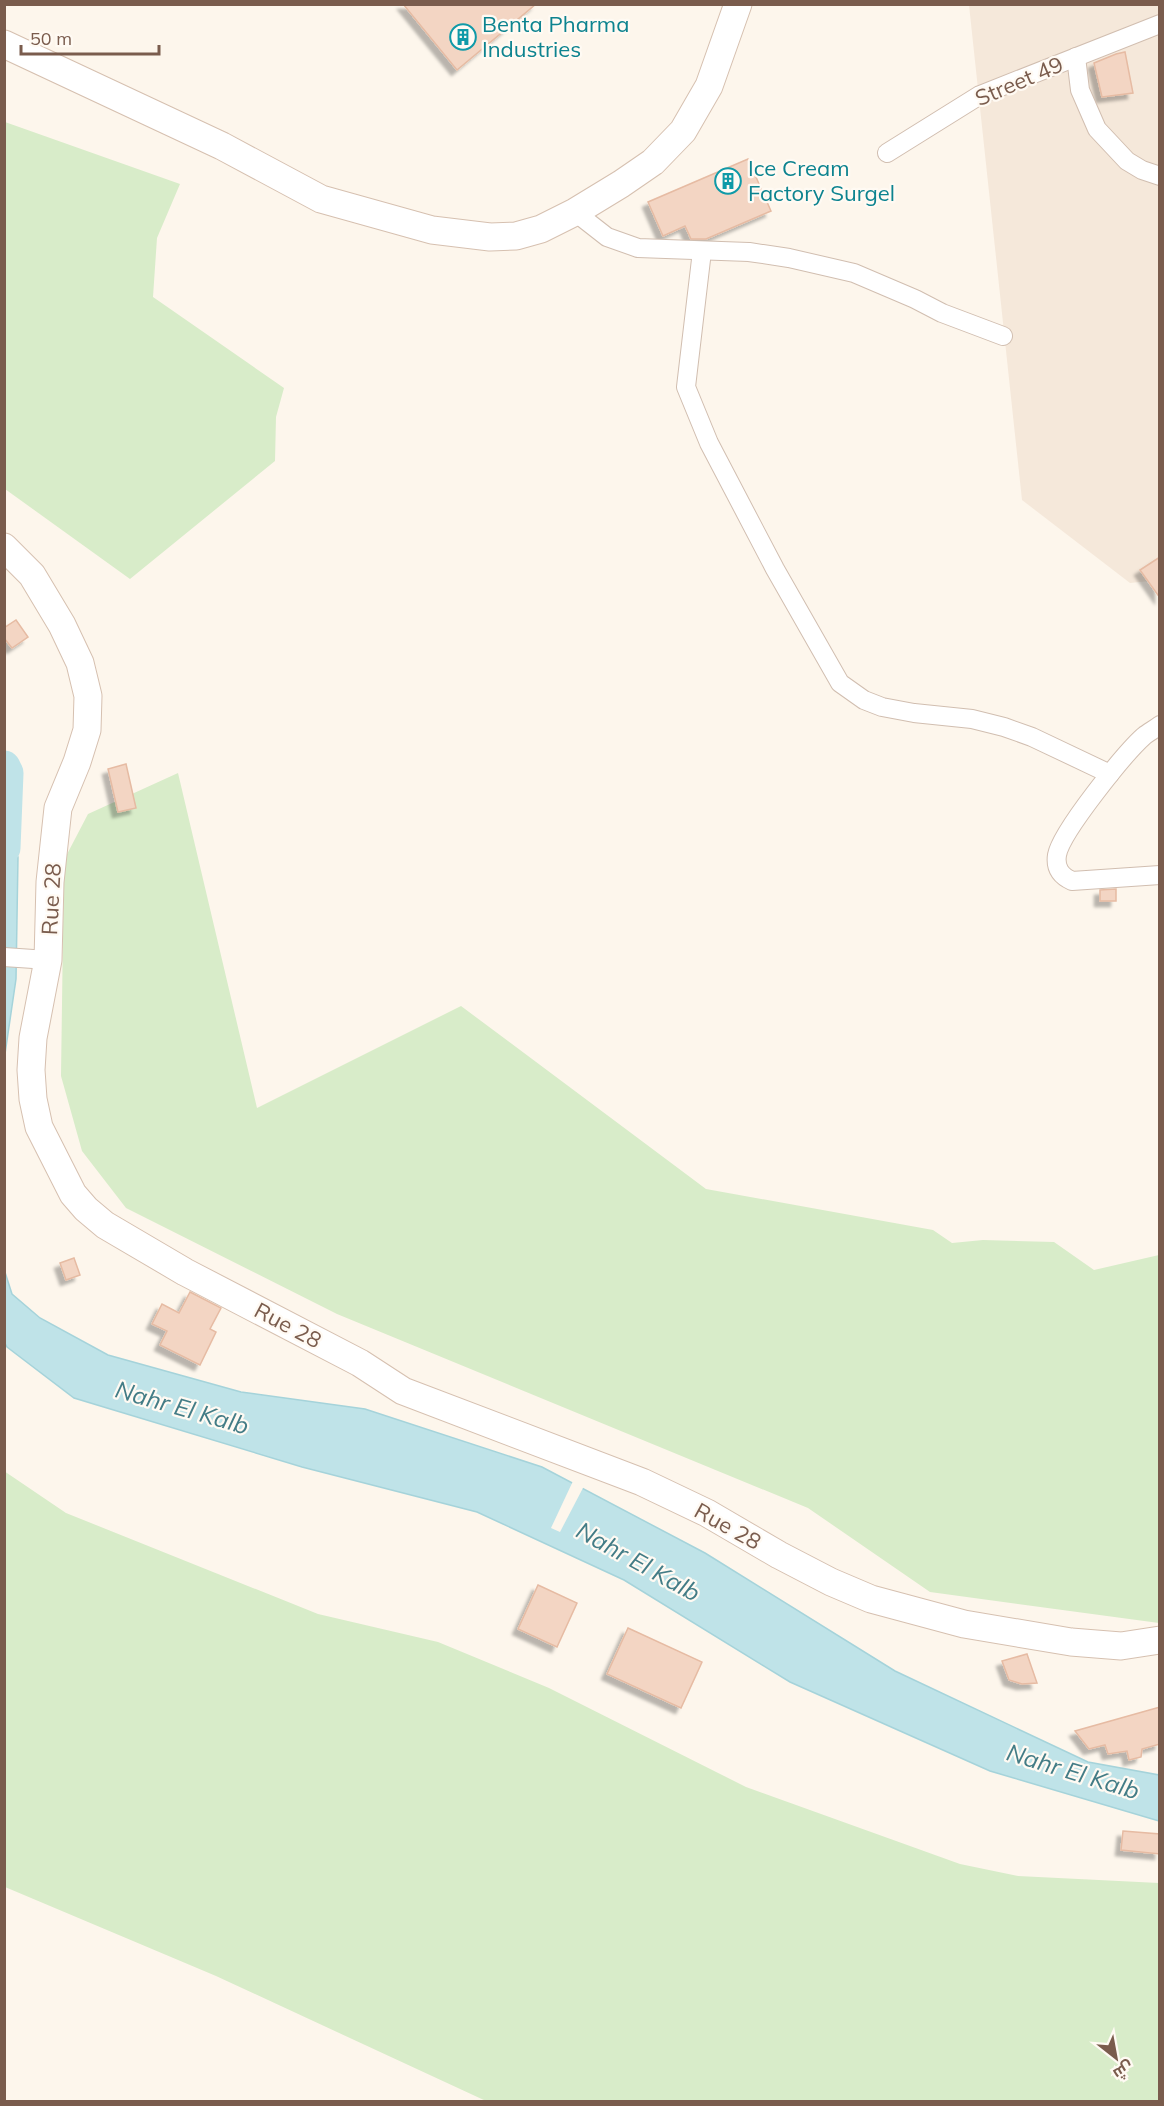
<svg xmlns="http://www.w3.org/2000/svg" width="1164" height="2106" font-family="Mulish,Cairo,sans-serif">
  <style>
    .residential { fill: #f5e8da }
    .green { fill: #d8ecc9 }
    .water { fill: #bfe3e8; stroke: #a5d3da; stroke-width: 1.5 }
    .pier { fill: #fdf6ec }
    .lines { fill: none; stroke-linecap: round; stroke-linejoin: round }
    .river { stroke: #bfe3e8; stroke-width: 33 }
    .building { fill: #f3d5c3; stroke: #e6bba3; stroke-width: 1.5; filter: url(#shadow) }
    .street-casing { stroke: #d1beb0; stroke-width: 20 }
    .secondary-casing { stroke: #d6c0b0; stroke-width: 29 }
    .street { stroke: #fff; stroke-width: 18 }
    .secondary { stroke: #fff; stroke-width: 27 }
    .labels { text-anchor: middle; stroke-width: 4.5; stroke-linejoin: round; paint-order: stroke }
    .culture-label { font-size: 22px; fill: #0d838f; stroke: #fffaf3; text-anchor: start }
    .street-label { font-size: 22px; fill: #7a5c4d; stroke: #fffaf3 }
    .water-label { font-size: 24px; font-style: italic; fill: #437c86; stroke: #fffaf3 }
  </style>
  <defs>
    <filter id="shadow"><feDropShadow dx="-5.5" dy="5.5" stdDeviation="1.5" flood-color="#0004"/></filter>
  </defs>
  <rect width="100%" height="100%" fill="#fdf6ec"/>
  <!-- residential -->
  <path class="residential" d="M969 5H1159V580L1130 583 1022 500Z"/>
  <!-- green -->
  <g class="green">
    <path d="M5 122 180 184 157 238 153 297 284 388 276 417 275 461 130 579 5 489Z"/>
    <path d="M178 773 257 1108 461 1006 706 1189 933 1230 952 1243 983 1240 1054 1242 1094 1270 1159 1255V1623L930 1592 808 1508 337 1314 126 1208 82 1151 61 1076 64 860 88 814Z"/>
    <path d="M4 1471 66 1513 318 1614 438 1642 549 1688 746 1787 960 1864 1018 1876 1159 1883V2101H486L216 1976 5 1887Z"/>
  </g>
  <!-- water -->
  <g class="water">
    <path d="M18 857 16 979 5 1054V858Z"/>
    <path d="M4 1269 12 1294 40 1318 108 1355 241 1392 365 1409 542 1467 705 1553 895 1671 1088 1762 1159 1775V1821L990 1771 790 1682 624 1580 477 1512 302 1467 74 1398 7 1347 4 1342Z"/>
  </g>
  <!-- pier -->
  <path class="pier" d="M573 1481 584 1486 560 1532 551 1528Z"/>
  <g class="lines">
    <!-- river -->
    <path class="river" d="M4 767 7 773 4 848"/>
  </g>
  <!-- building -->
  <g class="building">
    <path d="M403 4H536L457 70Z"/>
    <path d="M1125 52 1133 93 1102 97 1094 63 1116 54Z"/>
    <path d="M748 159 771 211 706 239H691L685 226 663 236 648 202Z"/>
    <path d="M1160 557V598L1140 570Z"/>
    <path d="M16 620 28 637 12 648 4 638V628Z"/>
    <path d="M126 764 136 808 118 812 108 769Z"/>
    <path d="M1116 889V901H1100V890Z"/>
    <path d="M74 1258 80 1275 66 1280 60 1263Z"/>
    <path d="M190 1292 221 1308 210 1329 216 1332 200 1365 160 1345 167 1331 152 1324 162 1304 179 1313Z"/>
    <path d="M538 1585 577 1603 557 1647 518 1629Z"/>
    <path d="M628 1628 702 1662 681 1708 607 1674Z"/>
    <path d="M1027 1654 1037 1683 1022 1684 1009 1680 1002 1661Z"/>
    <path d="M1160 1707V1744L1142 1749 1141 1757 1129 1760 1127 1751 1108 1754 1105 1745 1089 1749 1075 1731Z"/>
    <path d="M1123 1831 1160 1834V1854L1121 1850Z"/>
  </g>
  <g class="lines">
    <!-- street casing -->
    <g class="street-casing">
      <g id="street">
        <path d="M1076 57 1080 90 1097 129 1127 161 1142 170 1160 176"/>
        <path d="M887 153 980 95 1160 24"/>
        <path d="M575 212 607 237 638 248 749 252 789 258 854 273 915 299 942 313 1003 336"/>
        <path d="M702 251 686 387 709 443 775 569 840 683 864 700 882 707 914 713 972 719 1004 727 1032 737 1110 774"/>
        <path d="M1160 725C1155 729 1149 732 1144 736 1125 753 1061 832 1057 855 1055 868 1061 876 1072 881L1160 875"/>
        <path d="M4 957 48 960"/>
      </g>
    </g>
    <!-- secondary casing -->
    <g class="secondary-casing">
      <g id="secondary">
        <path d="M4 44 222 146 321 199 432 230 490 237 516 236 541 229 575 212 621 184 653 162 683 131 709 86 738 4"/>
        <path d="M4 547 32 575 62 625 80 663 88 696 87 730 77 762 58 808 50 882 48 960 33 1038 31 1070 33 1099 39 1127 73 1194 86 1209 105 1225 185 1272 360 1363 403 1391 642 1482 707 1513 779 1555 831 1582 871 1599 964 1624 1071 1642 1121 1646 1160 1640"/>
      </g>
    </g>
    <!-- street -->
    <use href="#street" class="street"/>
    <!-- secondary -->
    <use href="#secondary" class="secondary"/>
  </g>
  <!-- icons -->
  <defs>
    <g id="building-ring" transform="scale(1.35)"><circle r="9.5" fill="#fffaf3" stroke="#0f9aa8" stroke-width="1.5"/><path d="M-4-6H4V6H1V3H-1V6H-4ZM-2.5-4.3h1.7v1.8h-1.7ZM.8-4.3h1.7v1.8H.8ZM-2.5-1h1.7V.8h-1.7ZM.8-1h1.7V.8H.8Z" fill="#0f9aa8"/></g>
  </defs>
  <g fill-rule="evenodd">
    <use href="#building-ring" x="463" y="37"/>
    <use href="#building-ring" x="728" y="181"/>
  </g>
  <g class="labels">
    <!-- culture labels -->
    <g class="culture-label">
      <text x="482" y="32">Benta Pharma<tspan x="482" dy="25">Industries</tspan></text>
      <text x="748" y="176">Ice Cream<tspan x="748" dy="25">Factory Surgel</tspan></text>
    </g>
    <!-- street labels -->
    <g class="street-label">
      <text transform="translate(1019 81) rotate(-23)" y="8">Street 49</text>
      <text transform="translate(51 899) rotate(-87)" y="8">Rue 28</text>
      <text transform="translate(288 1325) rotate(28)" y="8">Rue 28</text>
      <text transform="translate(728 1526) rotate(29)" y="8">Rue 28</text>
    </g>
    <!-- water labels -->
    <g class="water-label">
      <text transform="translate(182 1408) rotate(16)" y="8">Nahr El Kalb</text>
      <text transform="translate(638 1562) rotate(29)" y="8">Nahr El Kalb</text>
      <text transform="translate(1073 1772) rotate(17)" y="8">Nahr El Kalb</text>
    </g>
  </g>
  <!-- border -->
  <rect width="1164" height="2106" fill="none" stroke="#7a5c4d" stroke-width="12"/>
  <!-- north arrow -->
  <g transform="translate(1116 2058) rotate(149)" stroke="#fffaf3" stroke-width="4.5" paint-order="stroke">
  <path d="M0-4.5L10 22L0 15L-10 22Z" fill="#7a5c4d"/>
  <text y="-9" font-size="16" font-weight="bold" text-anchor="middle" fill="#7a5c4d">ش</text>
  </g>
  <!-- scale -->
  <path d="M21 45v9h138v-9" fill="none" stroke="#7a5c4d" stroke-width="3"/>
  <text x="30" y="45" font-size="18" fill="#7a5c4d" stroke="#fffaf3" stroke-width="4.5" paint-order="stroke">50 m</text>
</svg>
